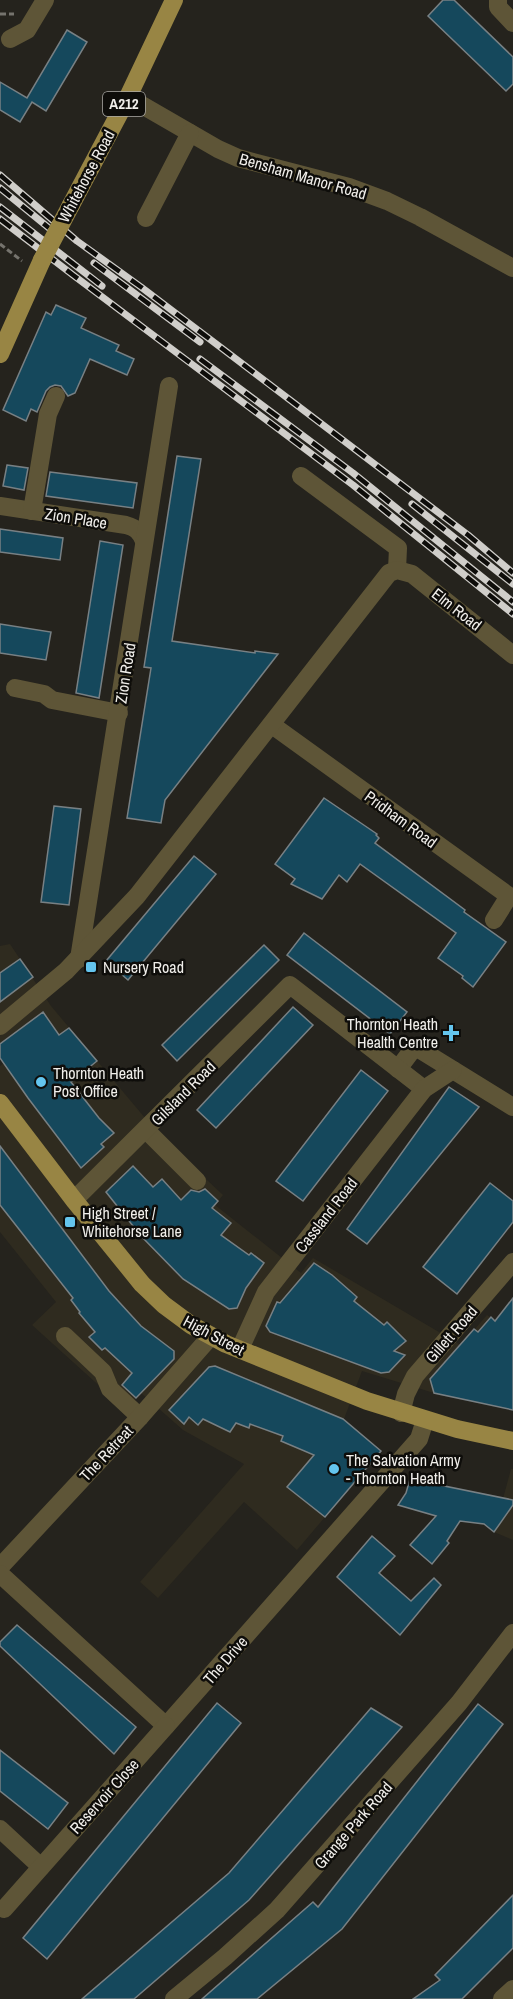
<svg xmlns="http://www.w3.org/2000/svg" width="513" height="1999" font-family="'Archivo Narrow',sans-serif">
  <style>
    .built { fill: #2f2b1f }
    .building { fill: #15485c; stroke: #788084; stroke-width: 1.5 }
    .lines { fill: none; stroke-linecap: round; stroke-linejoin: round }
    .path { stroke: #75736d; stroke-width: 3; stroke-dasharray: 6 3; stroke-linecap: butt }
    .minor { stroke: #5e5537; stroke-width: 18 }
    .major { stroke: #988544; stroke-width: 18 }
    .rail-casing { stroke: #d0ceca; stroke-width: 7 }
    .rail { stroke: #0e0d0a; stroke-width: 4.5; stroke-dasharray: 14; stroke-linecap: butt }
    .major-bridge { stroke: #988544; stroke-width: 18 }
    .poi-dot { fill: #64c5ee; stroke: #0e0d0a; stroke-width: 2 }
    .labels { text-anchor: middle; stroke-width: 5; stroke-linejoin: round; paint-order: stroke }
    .shield { fill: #0e0d0a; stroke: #acaaa7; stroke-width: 1.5 }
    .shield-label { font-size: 15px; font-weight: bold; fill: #f0eeea }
    .street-label { font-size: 16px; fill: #f0eeea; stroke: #0e0d0a }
    .poi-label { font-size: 16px; fill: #f0eeea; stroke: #0e0d0a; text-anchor: start }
  </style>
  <rect width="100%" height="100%" fill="#25231d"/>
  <!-- built -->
  <g class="built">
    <path d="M10 944 51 1006 161 1137 223 1195 215 1205 301 1273 313 1258 461 1345 487 1315 513 1333V1410L434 1393 362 1371 344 1419 287 1487 325 1517 297 1550 244 1502 158 1598 140 1582 244 1464 183 1430 141 1393 126 1410 32 1325 56 1302 0 1232V1066L4 1063 0 1058V946Z"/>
    <path d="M511 1469H513V1540L494 1532Z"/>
  </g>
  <!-- building -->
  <g class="building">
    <path d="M443 0H454L513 57V84L506 91 428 16Z"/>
    <path d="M67 30 87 42 46 111 32 102 20 122 0 110V82L27 98Z"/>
    <path d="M56 305 86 318 81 328 119 345 116 351 134 359 127 375 90 359 75 393 68 396 61 386 55 385 50 387 46 391 37 412 31 409 26 421 3 410 46 312 51 315Z"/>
    <path d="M177 456 201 459 172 641 255 653V651L278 654 165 800 161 823 127 818 151 668 144 667Z"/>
    <path d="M7 465 28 468 24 490 3 486Z"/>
    <path d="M50 472 137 483 133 508 46 496Z"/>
    <path d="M0 529 63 538 60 560 0 552Z"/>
    <path d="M100 541 123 545 99 698 76 693Z"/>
    <path d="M0 624 51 632 46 660 0 653Z"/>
    <path d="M324 798 377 834 376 835 379 838 375 843 465 910 464 912 506 942 473 987 462 978 463 976 438 958 456 933 360 864 347 882 339 875 322 899 291 884 295 879 275 864Z"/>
    <path d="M54 806 81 809 69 905 41 902Z"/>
    <path d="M194 856 216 874 128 980 106 961Z"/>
    <path d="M304 933 407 1012 390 1034 287 955Z"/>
    <path d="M264 945 279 960 177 1061 162 1045Z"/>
    <path d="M20 959 33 977 0 1002V973Z"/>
    <path d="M293 1007 313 1025 216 1128 197 1110Z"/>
    <path d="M43 1012 59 1035 69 1028 97 1061 71 1082 99 1118 114 1133 101 1144 104 1147 81 1168 28 1098 0 1058V1044Z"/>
    <path d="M361 1070 388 1091 303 1201 276 1181Z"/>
    <path d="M449 1087 479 1107 367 1244 347 1229Z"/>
    <path d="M0 1146 109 1291 141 1326 174 1351V1359L136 1398 122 1385 132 1373 105 1348 102 1350 89 1337 95 1332 79 1313 80 1312 71 1300 73 1298 0 1205Z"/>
    <path d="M133 1166 153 1187 162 1179 181 1200 191 1190 199 1192 205 1189 218 1201 212 1208 231 1223 221 1235 249 1255 251 1253 264 1263 246 1288 237 1308 229 1309 183 1279 141 1236 106 1192Z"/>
    <path d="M490 1183 513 1201V1222L457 1294 423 1267Z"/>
    <path d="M314 1263 332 1275 357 1297 354 1301 384 1325 387 1322 406 1341 394 1351 405 1355 389 1372 381 1373 270 1332 266 1326 277 1302 280 1303Z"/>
    <path d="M513 1298V1410L434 1393 430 1379 474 1329 478 1332 491 1317 495 1321Z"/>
    <path d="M215 1366 343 1419 381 1451 325 1517 287 1487 314 1455 281 1441 283 1436 250 1424 249 1428 236 1423 230 1432 203 1419 198 1425 189 1417 184 1424 169 1410 209 1367Z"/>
    <path d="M410 1479 513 1500V1505L494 1532 484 1524 460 1521 447 1541 449 1543 432 1564 410 1545 436 1516 398 1505 406 1493Z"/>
    <path d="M372 1536 395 1556 379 1573 411 1601 434 1578 441 1585 400 1635 337 1577Z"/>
    <path d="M17 1625 136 1727 114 1754 0 1646V1642Z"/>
    <path d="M217 1703 241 1723 47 1959 23 1938Z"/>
    <path d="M478 1704 503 1724 342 1929 257 1999H202L313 1902 318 1907Z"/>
    <path d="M371 1708 402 1727 249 1900 134 1999H82L229 1873Z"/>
    <path d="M0 1750 68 1803 48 1829 0 1791Z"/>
    <path d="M513 1895V1948L462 1999H413L440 1980 435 1975Z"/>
  </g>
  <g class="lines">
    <!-- path -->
    <g class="path">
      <path d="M0 14H14"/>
      <path d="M0 244 22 261"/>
    </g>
    <!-- minor -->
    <g class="minor">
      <path d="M498 0V7L513 23"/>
      <path d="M10 39 27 30 45 0"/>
      <path d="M128 97 218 149 238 158 349 187 387 201 420 217 513 268"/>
      <path d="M146 218 190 133"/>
      <path d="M301 476 398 548 397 570"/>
      <path d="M0 506 126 525C136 528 140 531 144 541"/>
      <path d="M32 511 48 414 56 396"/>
      <path d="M15 688 44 694 52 700 119 713"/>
      <path d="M272 725 509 896 494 920"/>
      <path d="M79 959 169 386"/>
      <path d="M0 1026 66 971 137 896 389 573 397 570 412 574 513 655"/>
      <path d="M398 1069 413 1049H419L513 1107"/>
      <path d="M146 1130 197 1181"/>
      <path d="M74 1200 290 985 424 1089"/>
      <path d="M65 1336 103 1372 110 1389 140 1417"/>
      <path d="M240 1349 266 1292 424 1089 453 1070"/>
      <path d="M401 1413 406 1394 415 1376 513 1262"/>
      <path d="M0 1567 140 1417 211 1336"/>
      <path d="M0 1574 166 1726 419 1439 425 1420"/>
      <path d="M0 1829 41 1867"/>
      <path d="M4 1909 166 1726"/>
      <path d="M174 1999 225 1957 277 1910 459 1703 513 1633"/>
      <path d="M502 1999 513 1989"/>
    </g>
    <!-- major -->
    <g class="major">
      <path d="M71 205 128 97 174 0"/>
      <path d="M0 354 42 260"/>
      <path d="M0 1103 74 1200 142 1284 164 1305 191 1325 226 1344 367 1401 457 1429 513 1441"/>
    </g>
    <!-- rail casing -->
    <g class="rail-casing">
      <g id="rail">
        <path d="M0 175 77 241 141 287 468 535 513 573"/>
        <path d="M0 188 49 228"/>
        <path d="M0 207 102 286"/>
        <path d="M0 219 73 275 353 485 513 614"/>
        <path d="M94 263 200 342"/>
        <path d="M200 359 353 473 513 602"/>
        <path d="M412 504 513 584"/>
      </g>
    </g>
    <!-- rail -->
    <use href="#rail" class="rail"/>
    <!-- major-bridge -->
    <path class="major-bridge" d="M42 260 71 205"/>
  </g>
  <!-- markers -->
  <g class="poi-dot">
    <rect x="85" y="961" width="12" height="12" rx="3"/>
    <path d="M448 1024h6v6h6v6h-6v6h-6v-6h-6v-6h6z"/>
    <circle cx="41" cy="1082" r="6"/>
    <rect x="64" y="1216" width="12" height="12" rx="3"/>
    <circle cx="334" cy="1469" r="6"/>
  </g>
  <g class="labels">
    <!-- shield labels -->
    <rect class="shield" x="103" y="92" width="42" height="24" rx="4.5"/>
    <g class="shield-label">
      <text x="124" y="109">A212</text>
    </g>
    <!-- street labels -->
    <g class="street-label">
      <text transform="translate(86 176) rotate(-62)" y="6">Whitehorse Road</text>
      <text transform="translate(303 176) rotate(16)" y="6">Bensham Manor Road</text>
      <text transform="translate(76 518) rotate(9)" y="6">Zion Place</text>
      <text transform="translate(457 609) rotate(38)" y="6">Elm Road</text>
      <text transform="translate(125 673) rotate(-81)" y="6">Zion Road</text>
      <text transform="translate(401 819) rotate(36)" y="6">Pridham Road</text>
      <text transform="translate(183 1093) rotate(-45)" y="6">Gilsland Road</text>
      <text transform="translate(326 1215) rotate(-52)" y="6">Cassland Road</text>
      <text transform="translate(451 1334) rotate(-49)" y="6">Gillett Road</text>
      <text transform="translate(214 1335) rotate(28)" y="6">High Street</text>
      <text transform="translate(106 1453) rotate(-47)" y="6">The Retreat</text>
      <text transform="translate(225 1660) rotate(-49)" y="6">The Drive</text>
      <text transform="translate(104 1796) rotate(-48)" y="6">Reservoir Close</text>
      <text transform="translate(353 1825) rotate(-49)" y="6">Grange Park Road</text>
    </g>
    <!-- poi labels -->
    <g class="poi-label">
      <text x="103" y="973">Nursery Road</text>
      <text x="438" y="1030" text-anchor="end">Thornton Heath<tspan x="438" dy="18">Health Centre</tspan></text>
      <text x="53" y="1079">Thornton Heath<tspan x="53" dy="18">Post Office</tspan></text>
      <text x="82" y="1219">High Street /<tspan x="82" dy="18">Whitehorse Lane</tspan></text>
      <text x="346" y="1466">The Salvation Army<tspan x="346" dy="18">- Thornton Heath</tspan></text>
    </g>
  </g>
</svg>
